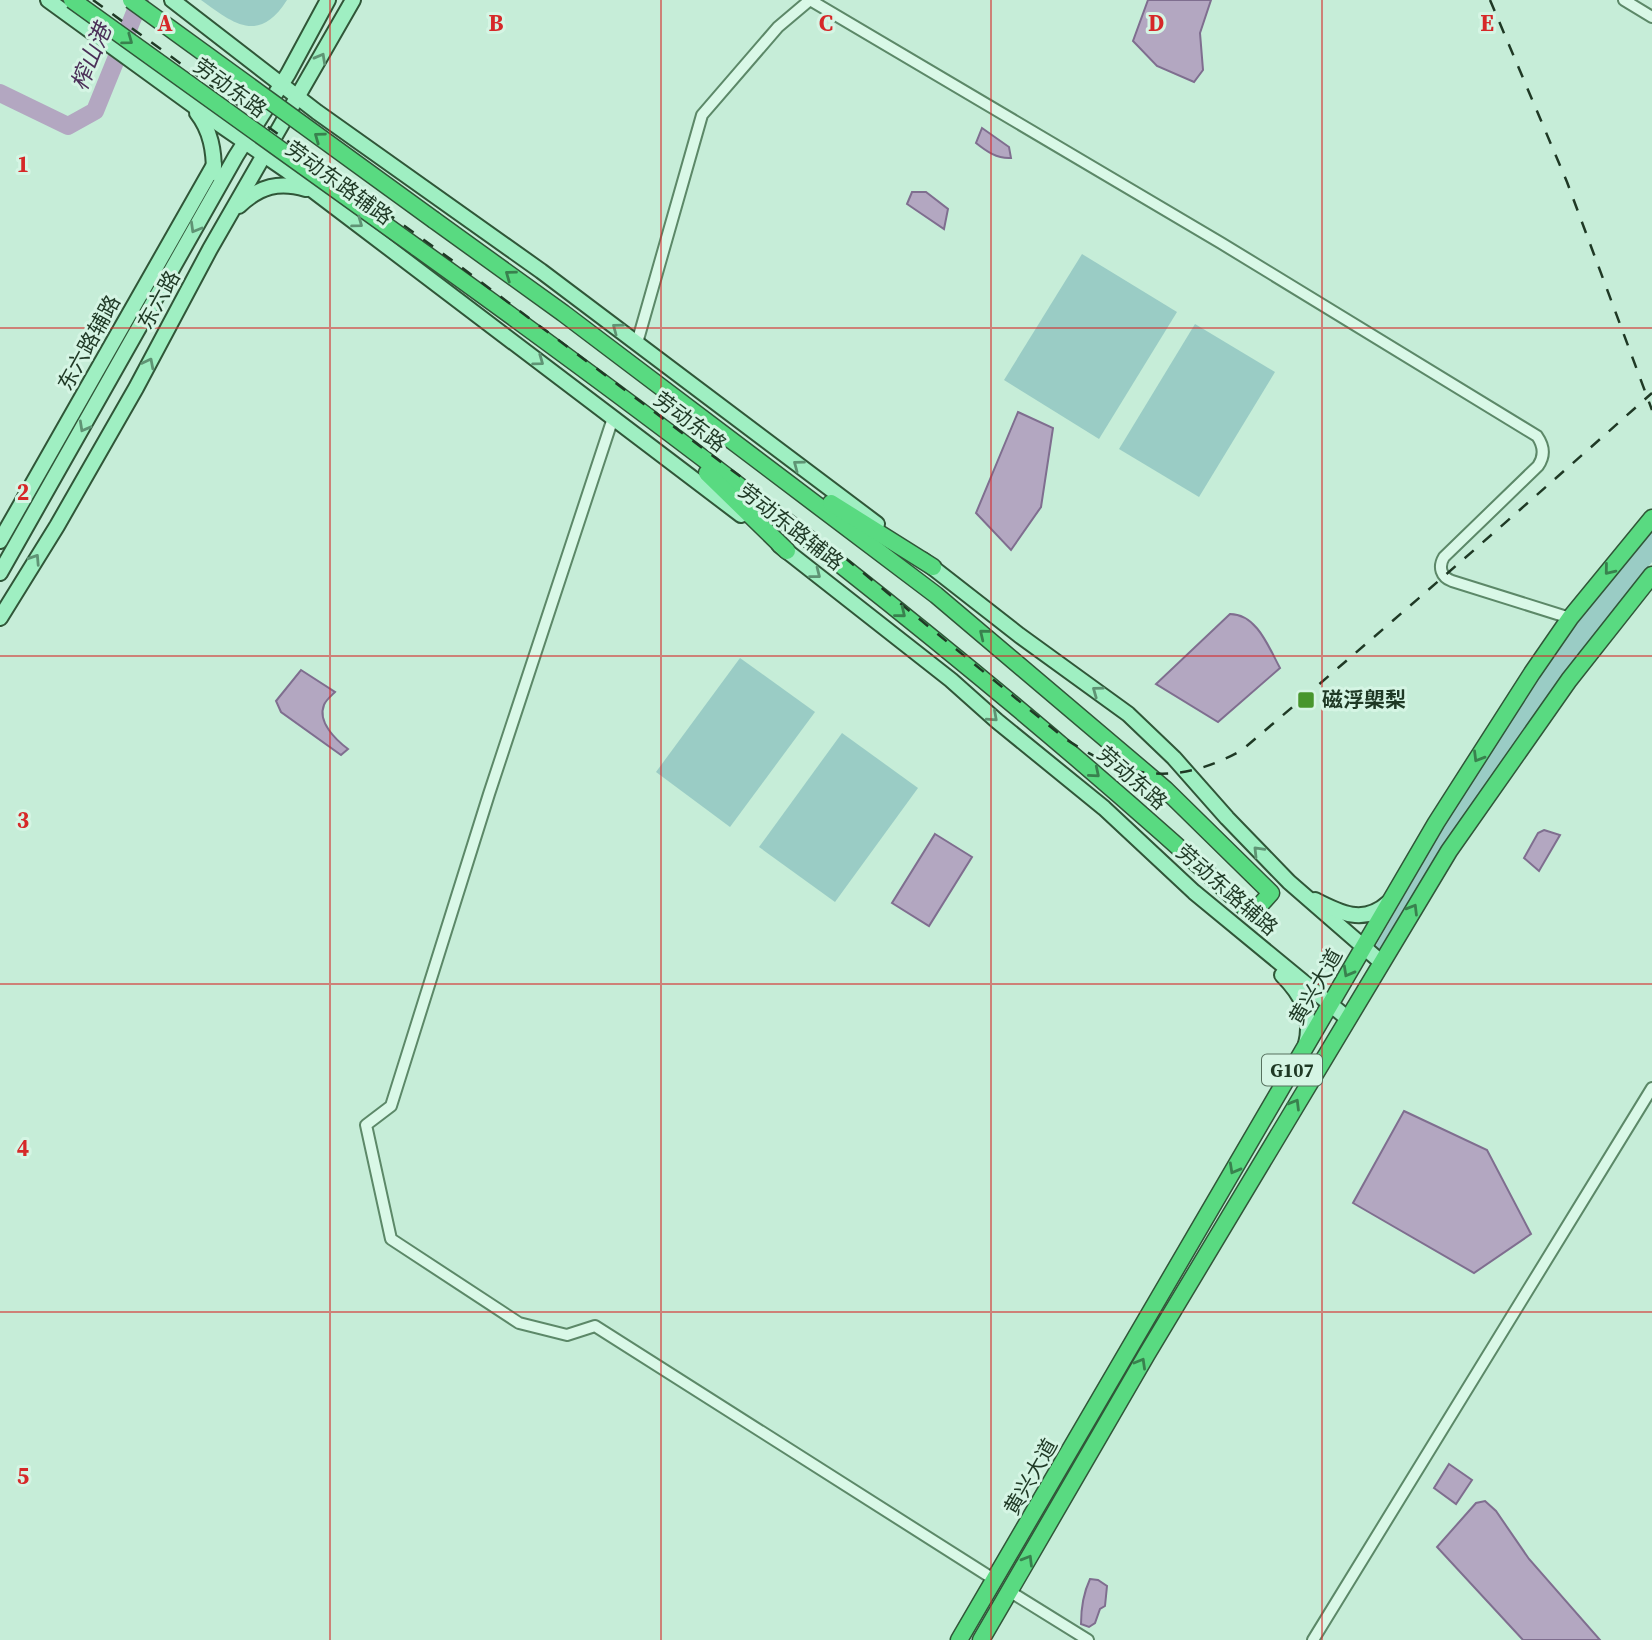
<svg xmlns="http://www.w3.org/2000/svg" width="1652" height="1640" font-family="'Source Serif 4','Noto Sans SC',serif">
  <style>
    .green { fill: #9accc5 }
    .water { fill: #b3a7c1; stroke: #7f6e8f; stroke-width: 2 }
    .lines { fill: none; stroke-linecap: round; stroke-linejoin: round }
    .river { stroke: #b3a7c1; stroke-width: 18 }
    .minor-casing { stroke: #5c8868; stroke-width: 14 }
    .major-casing { stroke: #305638; stroke-width: 18 }
    .highway-casing { stroke: #305638; stroke-width: 19 }
    .minor { stroke: #d9f8e7; stroke-width: 10 }
    .major { stroke: #9fefc2; stroke-width: 14 }
    .highway { stroke: #59da81; stroke-width: 16 }
    .rail { stroke: #1f3925; stroke-width: 2.5; stroke-dasharray: 12 12; stroke-linecap: butt }
    .highway-bridge-casing { stroke: #305638; stroke-width: 19; stroke-linecap: butt }
    .highway-bridge { stroke: #59da81; stroke-width: 16 }
    .oneway { stroke: #39814e }
    .oneway2 { stroke: #5f9474 }
    .grid { fill: none; stroke: #d62828; stroke-width: 2; stroke-opacity: 0.55 }
    .poi-dot { fill: #48962d; stroke: #d5f5e4; stroke-width: 2.5 }
    .labels { text-anchor: middle; stroke-width: 6; stroke-linejoin: round; paint-order: stroke }
    .shield { fill: #d5f5e4; stroke: #56715e; stroke-width: 2 }
    .shield-label { font-size: 19px; font-weight: bold; fill: #1f3925 }
    .street-label { font-size: 21px; fill: #1f3925; stroke: #d5f5e4 }
    .poi-label { font-size: 21px; font-weight: bold; fill: #1f3925; stroke: #d5f5e4; text-anchor: start }
    .water-label { font-size: 23px; font-style: italic; fill: #4b2f58; stroke: #d5f5e4 }
    .grid-label { font-size: 23px; text-anchor: middle; font-weight: bold; fill: #d62828; stroke: #d5f5e4; stroke-width: 6; stroke-linejoin: round; paint-order: stroke }
  </style>
  <rect width="100%" height="100%" fill="#c6edd8"/>
  <!-- green -->
  <g class="green">
    <path d="M201 0H287C259 44 234 24 201 0Z"/>
    <path d="M1082 254 1177 312 1099 439 1004 380Z"/>
    <path d="M1195 324 1275 372 1199 497 1119 449Z"/>
    <path d="M1652 530V562C1552 688 1459 818 1375 956L1371 954C1423 863 1474 771 1532 685 1569 631 1610 580 1652 530Z"/>
    <path d="M740 658 815 712 730 827 656 772Z"/>
    <path d="M842 733 918 788 835 902 759 847Z"/>
  </g>
  <!-- water -->
  <g class="water">
    <path d="M1148 0H1211L1200 33 1203 70 1194 82 1157 66 1133 41Z"/>
    <path d="M982 128 1009 147 1011 158C997 159 986 151 976 143Z"/>
    <path d="M912 192H926L948 209 944 229 907 204Z"/>
    <path d="M1018 412 1053 428 1041 507 1011 550 976 513Z"/>
    <path d="M1230 614C1257 614 1269 648 1280 668L1218 722 1156 684Z"/>
    <path d="M301 670 335 692C332 695 325 701 324 705 317 722 336 740 348 749L341 755 281 712 276 701Z"/>
    <path d="M1544 830 1560 835 1539 871 1524 858 1538 833Z"/>
    <path d="M935 834 972 857 929 926 892 903Z"/>
    <path d="M1404 1111 1487 1150 1531 1234 1474 1273 1353 1203Z"/>
    <path d="M1449 1464 1472 1480 1456 1504 1434 1488Z"/>
    <path d="M1485 1501 1496 1511 1529 1559 1600 1640H1523L1437 1547 1476 1503Z"/>
    <path d="M1090 1579 1098 1580 1107 1586 1105 1606 1100 1609 1095 1623 1089 1627 1081 1624C1081 1607 1083 1594 1090 1579Z"/>
  </g>
  <g class="lines">
    <!-- river -->
    <path class="river" d="M0 93 68 126 95 111 140 0"/>
    <!-- minor casing -->
    <g class="minor-casing">
      <g id="minor">
        <path d="M810 0 1221 243 1537 436C1544 446 1545 456 1538 466L1444 557C1438 567 1441 577 1452 581L1570 618"/>
        <path d="M1624 0 1652 17"/>
        <path d="M637 343 702 115 778 27 810 0"/>
        <path d="M613 418 489 794 391 1106 366 1125 391 1239 519 1323 567 1335 595 1326 995 1580"/>
        <path d="M1009 1591 1088 1640"/>
        <path d="M1313 1640 1652 1088"/>
      </g>
    </g>
    <!-- major casing -->
    <g class="major-casing">
      <g id="major">
        <path d="M48 0 216 122 286 170 741 515"/>
        <path d="M172 0 317 112 541 271 877 524"/>
        <path d="M197 113C211 131 214 151 214 173"/>
        <path d="M239 206C260 186 279 181 306 189"/>
        <path d="M0 541 214 165"/>
        <path d="M779 545 951 680 997 721 1104 808 1194 892 1347 1018"/>
        <path d="M923 560 1019 635 1128 714 1174 758 1227 818 1289 882 1381 962"/>
        <path d="M0 573 236 156 288 74 328 0"/>
        <path d="M0 618 57 526 136 388 210 249 353 0"/>
        <path d="M1315 900C1340 913 1364 925 1388 903"/>
        <path d="M1282 975C1302 995 1313 1016 1306 1044"/>
      </g>
    </g>
    <!-- highway casing -->
    <g class="highway-casing">
      <g id="highway">
        <path d="M416 247C706 455 990 672 1252 914L1271 893 1165 789 936 595 563 313 434 220"/>
        <path d="M707 473 787 551"/>
        <path d="M831 503 933 567"/>
        <path d="M959 1640 1436 823 1532 673 1570 618 1652 518"/>
        <path d="M981 1640 1147 1354 1449 851 1569 680 1652 575"/>
      </g>
    </g>
    <!-- minor -->
    <use href="#minor" class="minor"/>
    <!-- major -->
    <use href="#major" class="major"/>
    <!-- highway -->
    <use href="#highway" class="highway"/>
    <!-- rail -->
    <g class="rail">
      <path d="M93 0 453 261 805 525 1063 737C1123 779 1177 787 1242 750 1380 633 1517 513 1652 393"/>
      <path d="M1490 0 1567 182 1652 410"/>
    </g>
    <!-- highway-bridge casing -->
    <g class="highway-bridge-casing">
      <g id="highway-bridge">
        <path d="M72 0 416 247"/>
        <path d="M131 0 434 220"/>
      </g>
    </g>
    <!-- highway-bridge -->
    <use href="#highway-bridge" class="highway-bridge"/>
  </g>
  <!-- one-way arrows -->
  <defs><path id="oneway-chevron" d="M-2-3.5L2.5 0L-2 3.5" fill="none" stroke-width="1.6" stroke-linecap="round" stroke-linejoin="round" transform="scale(1.75)"/></defs>
  <g class="oneway">
    <use href="#oneway-chevron" transform="translate(128 40) rotate(36)"/>
    <use href="#oneway-chevron" transform="translate(319 137) rotate(-144)"/>
    <use href="#oneway-chevron" transform="translate(510 275) rotate(-144)"/>
    <use href="#oneway-chevron" transform="translate(1609 570) rotate(129)"/>
    <use href="#oneway-chevron" transform="translate(901 613) rotate(39)"/>
    <use href="#oneway-chevron" transform="translate(984 634) rotate(-141)"/>
    <use href="#oneway-chevron" transform="translate(1478 757) rotate(121)"/>
    <use href="#oneway-chevron" transform="translate(1095 773) rotate(40)"/>
    <use href="#oneway-chevron" transform="translate(1413 909) rotate(-59)"/>
    <use href="#oneway-chevron" transform="translate(1348 972) rotate(119)"/>
    <use href="#oneway-chevron" transform="translate(1295 1104) rotate(-59)"/>
    <use href="#oneway-chevron" transform="translate(1234 1169) rotate(119)"/>
    <use href="#oneway-chevron" transform="translate(1141 1363) rotate(-60)"/>
    <use href="#oneway-chevron" transform="translate(1028 1560) rotate(-59)"/>
  </g>
  <g class="oneway2">
    <use href="#oneway-chevron" transform="translate(321 58) rotate(-61)"/>
    <use href="#oneway-chevron" transform="translate(358 223) rotate(36)"/>
    <use href="#oneway-chevron" transform="translate(195 228) rotate(120)"/>
    <use href="#oneway-chevron" transform="translate(617 328) rotate(-143)"/>
    <use href="#oneway-chevron" transform="translate(539 361) rotate(36)"/>
    <use href="#oneway-chevron" transform="translate(149 363) rotate(-63)"/>
    <use href="#oneway-chevron" transform="translate(84 427) rotate(119)"/>
    <use href="#oneway-chevron" transform="translate(798 465) rotate(-143)"/>
    <use href="#oneway-chevron" transform="translate(35 559) rotate(-57)"/>
    <use href="#oneway-chevron" transform="translate(816 574) rotate(38)"/>
    <use href="#oneway-chevron" transform="translate(1097 691) rotate(-144)"/>
    <use href="#oneway-chevron" transform="translate(993 717) rotate(42)"/>
    <use href="#oneway-chevron" transform="translate(1258 851) rotate(-134)"/>
  </g>
  <!-- grid -->
  <path class="grid" d="M330 0V1640M661 0V1640M991 0V1640M1322 0V1640M0 328H1652M0 656H1652M0 984H1652M0 1312H1652"/>
  <!-- markers -->
  <rect class="poi-dot" x="1297" y="691" width="18" height="18" rx="3.5"/>
  <g class="labels">
    <!-- shield labels -->
    <rect class="shield" x="1262" y="1054.5" width="60" height="31" rx="5"/>
    <g class="shield-label">
      <text x="1292" y="1077">G107</text>
    </g>
    <!-- street labels -->
    <g class="street-label">
      <text transform="translate(230 88) rotate(36)" y="7">劳动东路</text>
      <text transform="translate(339 183) rotate(36)" y="7">劳动东路辅路</text>
      <text transform="translate(159 300) rotate(-61)" y="7">东六路</text>
      <text transform="translate(89 343) rotate(-61)" y="7">东六路辅路</text>
      <text transform="translate(690 422) rotate(37)" y="7">劳动东路</text>
      <text transform="translate(791 527) rotate(38)" y="7">劳动东路辅路</text>
      <text transform="translate(1132 778) rotate(41)" y="7">劳动东路</text>
      <text transform="translate(1227 890) rotate(41)" y="7">劳动东路辅路</text>
      <text transform="translate(1316 987) rotate(-60)" y="7">黄兴大道</text>
      <text transform="translate(1031 1477) rotate(-60)" y="7">黄兴大道</text>
    </g>
    <!-- poi labels -->
    <g class="poi-label">
      <text x="1322" y="707">磁浮㮾梨</text>
    </g>
    <!-- water labels -->
    <g class="water-label">
      <text transform="translate(91 57) rotate(-68)" y="8">榨山港</text>
    </g>
  </g>
  <g class="grid-label">
    <text x="165" y="31">A</text>
    <text x="496" y="31">B</text>
    <text x="826" y="31">C</text>
    <text x="1156" y="31">D</text>
    <text x="1487" y="31">E</text>
    <text x="23" y="172">1</text>
    <text x="23" y="500">2</text>
    <text x="23" y="828">3</text>
    <text x="23" y="1156">4</text>
    <text x="23" y="1484">5</text>
  </g>
</svg>
